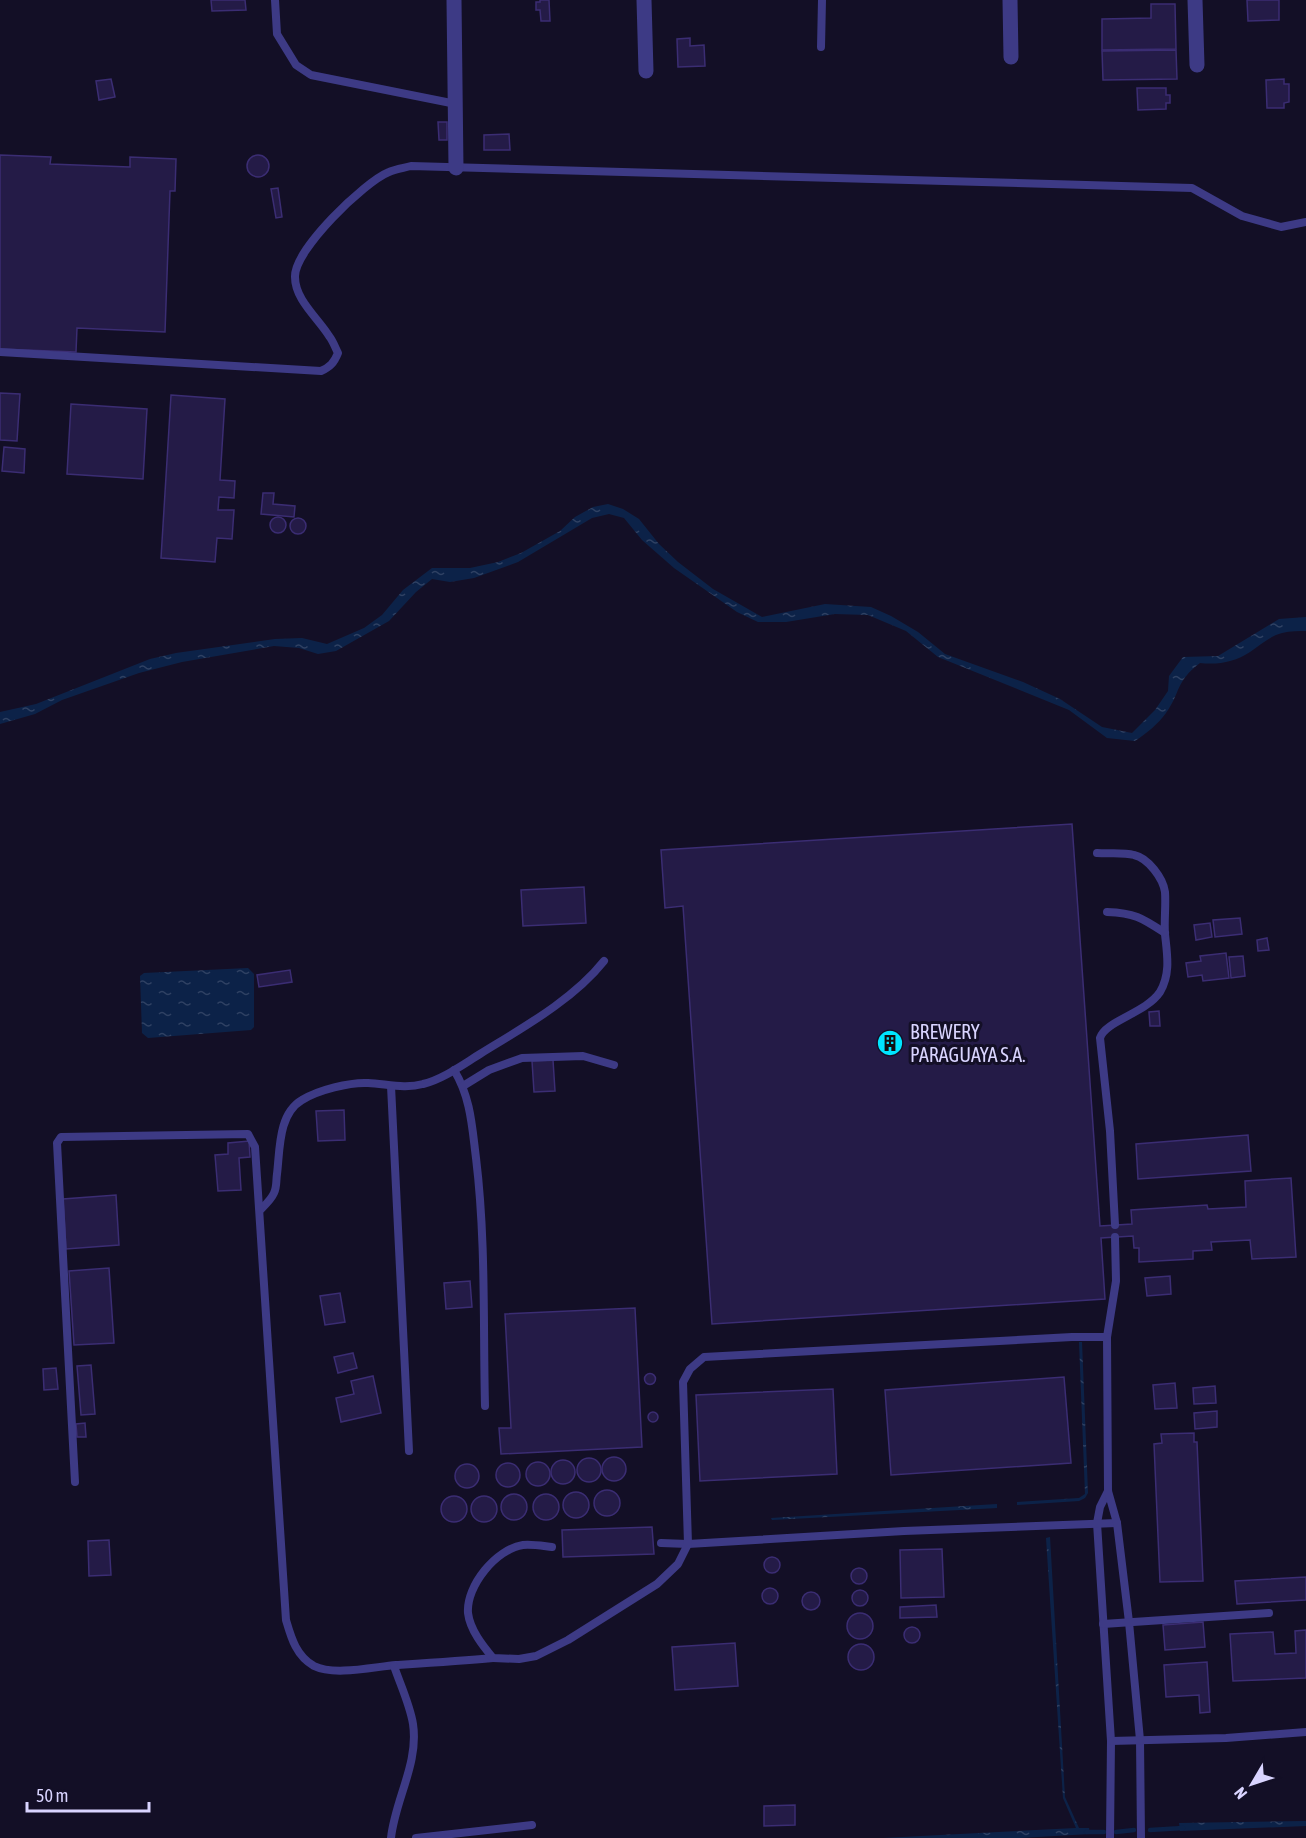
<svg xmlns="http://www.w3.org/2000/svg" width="1306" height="1838" font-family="'Asap Condensed',sans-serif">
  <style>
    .water { fill: url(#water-ripples) }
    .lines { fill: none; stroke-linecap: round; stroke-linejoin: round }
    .stream { stroke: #0c2248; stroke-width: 4.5 }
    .building { fill: #241b47; stroke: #3b2d73; stroke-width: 1.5 }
    .service { stroke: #3d3a85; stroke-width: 8 }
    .minor { stroke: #3d3a85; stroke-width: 15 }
    .labels { text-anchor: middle; stroke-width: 6; stroke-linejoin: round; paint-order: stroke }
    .poi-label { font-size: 20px; fill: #d9d4ff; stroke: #130f26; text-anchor: start }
  </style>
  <defs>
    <pattern id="water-ripples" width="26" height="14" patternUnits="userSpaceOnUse" patternTransform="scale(1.5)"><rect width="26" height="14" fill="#0c2248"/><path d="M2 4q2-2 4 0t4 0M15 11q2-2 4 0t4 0" fill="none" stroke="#2f4163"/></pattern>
  </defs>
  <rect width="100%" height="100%" fill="#130f26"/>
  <!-- water -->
  <g class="water">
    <path d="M608 504 623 509 639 519 659 544 678 562 713 589 762 617 825 604 871 607 891 616 918 632 945 654 1023 682 1060 699 1102 727 1132 733 1155 710 1168 691 1169 676 1183 657 1218 656 1279 619 1306 617V631C1299 631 1290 631 1282 633 1270 636 1260 645 1250 652 1235 662 1218 665 1200 663 1175 682 1181 692 1166 713 1158 724 1147 733 1135 741L1107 738 1069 710 938 657 906 631 868 615 835 614 786 622H758L737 612 674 568 642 540 624 518 609 514 592 518 518 562 474 578 450 582 432 579 416 592 389 621 336 651 318 654 299 648 274 646 182 662 139 673 62 700 35 714 0 724V712L36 704 150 659 176 653 275 639 302 638 327 644 364 628 382 615 403 590 432 568H470L498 562 521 553 560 531 575 517 593 507Z"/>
    <path d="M248 968 254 974V1027L251 1030 148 1038 142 1033 140 976 144 973Z"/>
    <path d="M1079 1342H1082L1088 1493 1085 1498 1079 1501 1017 1505V1502L1079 1498 1085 1494Z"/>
    <path d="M997 1504V1508L772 1520 771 1518Z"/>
    <path d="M1050 1537 1065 1797 1079 1828H1089L1090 1834 1020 1838H883L1076 1828 1063 1798 1046 1538Z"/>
    <path d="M1306 1821V1826L1180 1831 1179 1823Z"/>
  </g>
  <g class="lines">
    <!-- stream -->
    <g class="stream">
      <path d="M1150 1830 1183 1828"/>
      <path d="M1086 1832H1104"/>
      <path d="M1116 1832 1134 1830"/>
    </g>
  </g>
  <!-- building -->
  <g class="building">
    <path d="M211 0H245L246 10 212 11Z"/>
    <path d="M540 0H549L550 21H541L540 10H536V2H540Z"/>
    <path d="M1247 0H1279V20L1248 21Z"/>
    <path d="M1151 4H1175L1176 49 1102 50V19L1151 18Z"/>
    <path d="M690 38V46L704 45 705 66 678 67 677 39Z"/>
    <path d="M1176 50 1177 79 1103 80 1102 51Z"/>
    <path d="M111 79 115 97 99 100 96 81Z"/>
    <path d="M1284 79V84H1289V102L1284 103V108H1267L1266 80Z"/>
    <path d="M1137 88H1166V95H1170V103H1166V109L1138 110Z"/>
    <path d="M438 122H447V140H439Z"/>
    <path d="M509 134 510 150H484V135Z"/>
    <path d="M0 155 51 157 50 164 130 167V157L176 159 175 191H170L165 332 77 328 76 352 0 349Z"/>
    <circle cx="258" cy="166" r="11"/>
    <path d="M278 188 282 217 276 218 271 189Z"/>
    <path d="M0 393 20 394 17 441 0 440Z"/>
    <path d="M171 395 225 399 220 480 235 481 234 498 219 497 218 510H234L232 539 217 538 215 562 161 558Z"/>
    <path d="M71 404 147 409 143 479 67 474Z"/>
    <path d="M4 447 25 449 24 473 2 471Z"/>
    <path d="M263 493H274L273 504 295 506 294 517 261 514Z"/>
    <circle cx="278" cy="525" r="8"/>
    <circle cx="298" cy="526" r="8"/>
    <path d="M1072 824 1100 1226 1132 1224 1131 1210 1207 1205 1208 1209 1246 1207 1245 1181 1291 1178 1296 1257 1252 1259 1250 1240 1211 1242 1212 1250 1193 1251V1259L1139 1262V1248H1134L1133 1236 1101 1238 1105 1299 712 1324 683 906 665 908 661 850Z"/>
    <path d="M584 887 586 923 523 926 521 890Z"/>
    <path d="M1240 918 1242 934 1215 937 1213 920Z"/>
    <path d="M1210 923 1212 937 1196 940 1194 925Z"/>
    <path d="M1267 938 1269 950 1258 951 1257 940Z"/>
    <path d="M1226 953 1229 978 1203 981 1202 975 1188 977 1186 963 1201 961 1200 956Z"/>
    <path d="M1243 956 1245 976 1231 978 1229 957Z"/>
    <path d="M290 970 292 982 259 987 257 975Z"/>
    <path d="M1159 1011 1160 1026H1150L1149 1012Z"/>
    <path d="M553 1060 555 1091 534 1092 532 1061Z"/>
    <path d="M344 1110 345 1140 318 1141 316 1111Z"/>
    <path d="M1248 1135 1251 1171 1138 1179 1136 1144Z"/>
    <path d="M249 1141 250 1157 239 1158 241 1190 218 1191 215 1155 228 1154V1143Z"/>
    <path d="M116 1195 119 1245 66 1249 63 1199Z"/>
    <path d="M109 1268 114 1343 74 1345 69 1271Z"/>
    <path d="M1170 1276 1171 1294 1147 1296 1145 1278Z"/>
    <path d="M470 1281 472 1307 446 1309 444 1283Z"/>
    <path d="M340 1293 345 1322 325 1325 320 1296Z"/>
    <path d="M635 1308 642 1447 501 1454 499 1428H511L505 1314Z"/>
    <path d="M353 1353 357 1368 338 1373 334 1357Z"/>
    <path d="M91 1365 95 1414 81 1415 77 1366Z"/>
    <path d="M56 1368 58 1389 44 1390 43 1369Z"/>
    <circle cx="650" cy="1379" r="5.5"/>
    <path d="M373 1376 381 1413 341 1422 336 1398 354 1394 351 1381Z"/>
    <path d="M1064 1377 1071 1463 891 1475 885 1390Z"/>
    <path d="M1175 1383 1177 1408 1155 1409 1153 1385Z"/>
    <path d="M1215 1386 1216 1403 1194 1404 1193 1388Z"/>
    <path d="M833 1389 837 1474 700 1481 696 1395Z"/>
    <path d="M1217 1411V1427L1195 1429 1194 1413Z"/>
    <circle cx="653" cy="1417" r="5"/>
    <path d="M85 1423 86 1437H77L76 1424Z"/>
    <path d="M1194 1433V1442H1197L1203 1581 1160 1582 1154 1444 1162 1443 1161 1434Z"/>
    <circle cx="614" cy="1469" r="12"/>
    <circle cx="589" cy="1470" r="12"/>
    <circle cx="563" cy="1472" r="12"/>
    <circle cx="538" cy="1474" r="12"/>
    <circle cx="508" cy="1475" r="12"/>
    <circle cx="467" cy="1476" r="12"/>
    <circle cx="607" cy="1503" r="13"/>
    <circle cx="576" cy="1505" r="13"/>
    <circle cx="514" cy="1507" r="13"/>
    <circle cx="546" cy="1507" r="13"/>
    <circle cx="454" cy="1509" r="13"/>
    <circle cx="484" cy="1509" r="13"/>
    <path d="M652 1527 654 1554 563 1557 562 1530Z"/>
    <path d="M109 1540 111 1575 89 1576 88 1541Z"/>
    <path d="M942 1549 944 1597 901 1598 900 1550Z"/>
    <circle cx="772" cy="1565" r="8"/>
    <circle cx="859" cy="1576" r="8"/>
    <path d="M1306 1577V1600L1237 1604 1235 1581Z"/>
    <circle cx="770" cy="1596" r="8"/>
    <circle cx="860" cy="1598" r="8"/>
    <circle cx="811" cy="1601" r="9"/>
    <path d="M936 1605 937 1617 900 1618V1607Z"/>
    <circle cx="860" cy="1626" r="13"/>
    <path d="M1203 1622 1205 1647 1165 1650 1163 1625Z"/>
    <circle cx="912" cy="1635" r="8"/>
    <path d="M1306 1630V1678L1233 1681 1230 1634 1273 1632 1275 1654 1296 1653 1295 1631Z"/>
    <path d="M735 1643 738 1686 675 1690 672 1647Z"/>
    <circle cx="861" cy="1657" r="13"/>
    <path d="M1207 1662 1210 1712 1200 1713 1199 1695 1166 1697 1164 1665Z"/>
    <path d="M795 1805V1825L764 1826V1806Z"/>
  </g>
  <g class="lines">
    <!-- service -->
    <g class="service">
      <path d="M275 0 277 34 296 65 311 75 456 104"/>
      <path d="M821 47 822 0"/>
      <path d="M0 352 321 371C330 367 334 363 338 353 335 347 333 341 329 336 318 318 295 300 295 277 294 250 364 182 389 172 396 169 404 168 411 166L1192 188 1242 216 1281 227 1306 222"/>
      <path d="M1097 853C1109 854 1123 852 1134 855 1148 858 1163 878 1165 892 1166 906 1164 920 1165 934 1167 954 1171 973 1160 992 1146 1013 1105 1021 1100 1038L1110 1131 1115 1225"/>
      <path d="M1107 912C1135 913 1142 918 1165 933"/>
      <path d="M454 1070C471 1098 472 1127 476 1158 486 1240 483 1324 485 1406"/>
      <path d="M391 1086 409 1451"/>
      <path d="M463 1086 489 1070 522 1058 583 1056 614 1065"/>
      <path d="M260 1210C265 1205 271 1200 274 1193 277 1187 276 1180 277 1174 280 1150 278 1114 302 1100 318 1090 350 1082 368 1083 387 1084 405 1089 423 1084 443 1079 462 1065 480 1054 522 1028 573 1000 604 961"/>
      <path d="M1107 1337 1116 1281 1115 1237"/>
      <path d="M75 1482 57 1143 61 1137 248 1134 255 1147 286 1620C291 1637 296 1656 314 1666 334 1676 373 1667 396 1665 428 1663 461 1661 493 1658"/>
      <path d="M1108 1491 1100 1507 1097 1523 1111 1741 1110 1838"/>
      <path d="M661 1543 688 1544 904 1531 1117 1523"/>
      <path d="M552 1547C543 1546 532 1544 523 1545 496 1549 466 1586 468 1613 470 1630 483 1646 493 1658L519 1659 536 1656 568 1640 657 1584 678 1564 688 1544 683 1382 690 1369 704 1357 1072 1337H1107L1108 1491 1117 1523 1129 1622 1140 1740 1141 1838"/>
      <path d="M1103 1624 1269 1613"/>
      <path d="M1111 1741 1226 1738 1306 1732"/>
      <path d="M391 1838C395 1800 419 1763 413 1724 410 1705 400 1684 394 1666"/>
      <path d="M416 1838 532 1825"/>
    </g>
    <!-- minor -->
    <g class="minor">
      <path d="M454 0 456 168"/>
      <path d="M644 0 646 71"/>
      <path d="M1010 0 1011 57"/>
      <path d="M1195 0 1197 65"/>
    </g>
  </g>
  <!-- icons -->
  <defs>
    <g id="building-disc" transform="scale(1.35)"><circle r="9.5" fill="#00e5ff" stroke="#130f26"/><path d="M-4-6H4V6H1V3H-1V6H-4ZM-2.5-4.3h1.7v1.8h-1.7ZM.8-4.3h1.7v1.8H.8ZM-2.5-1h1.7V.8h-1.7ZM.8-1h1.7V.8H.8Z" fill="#111"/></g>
  </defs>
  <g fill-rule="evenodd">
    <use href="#building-disc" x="890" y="1043"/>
  </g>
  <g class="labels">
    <!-- poi labels -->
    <g class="poi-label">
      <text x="910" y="1039">BREWERY<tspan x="910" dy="23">PARAGUAYA S.A.</tspan></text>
    </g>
  </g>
  <!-- north arrow -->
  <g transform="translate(1252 1784) rotate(231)" stroke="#130f26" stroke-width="4.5" paint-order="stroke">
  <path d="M0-4.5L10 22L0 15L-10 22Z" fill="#d9d4ff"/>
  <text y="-9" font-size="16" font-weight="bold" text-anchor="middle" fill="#d9d4ff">N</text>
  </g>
  <!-- scale -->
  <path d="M27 1802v9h122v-9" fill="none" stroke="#d9d4ff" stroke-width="3"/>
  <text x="36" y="1802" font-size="18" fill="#d9d4ff" stroke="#130f26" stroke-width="4.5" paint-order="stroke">50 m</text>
</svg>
